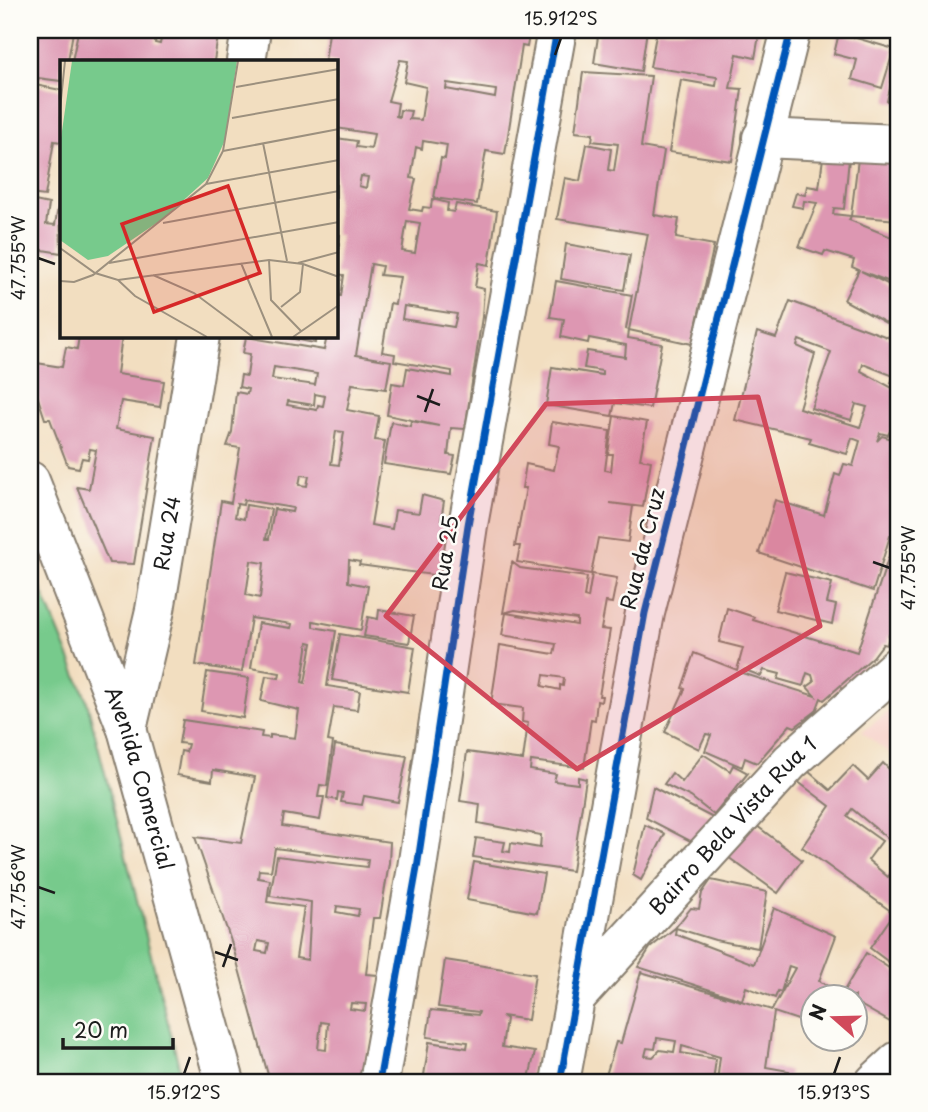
<svg xmlns="http://www.w3.org/2000/svg" width="928" height="1112" font-family="'Playpen Sans',sans-serif">
  <style>
    .built { fill: #f7d1c9 }
    .green { fill: #77ca8c; stroke: #4a7354; stroke-width: 2 }
    .building { fill: #dd97b2; fill-rule: evenodd }
    .lines { fill: none; stroke-linecap: round; stroke-linejoin: round }
    .minor-casing { stroke: #877d6e; stroke-width: 42 }
    .minor { stroke: #fff; stroke-width: 38 }
    .cycleway-casing { stroke: #fdfcf7; stroke-width: 11 }
    .cycleway { stroke: #0057b8; stroke-width: 7 }
    .marked { fill: #d1495b; fill-opacity: 0.2; stroke: #d1495b; stroke-width: 5; stroke-linejoin: round }
    .ticks { fill: none; stroke: #1c1c1c; stroke-width: 2.5 }
    .labels { text-anchor: middle; stroke-width: 5; stroke-linejoin: round; paint-order: stroke }
    .street-label { font-size: 21px; fill: #1c1c1c; stroke: #fdfcf7 }
    .inset-road { fill: none; stroke: #9c907e; stroke-width: 2 }
    .view { fill: #d62828; fill-opacity: 0.15; stroke: #d62828; stroke-width: 3.5 }
    .inset-edge { fill: none; stroke: #1c1c1c; stroke-width: 3.5 }
    .neatline { fill: none; stroke: #1c1c1c; stroke-width: 2.5 }
    .ticks-label { font-size: 18px; text-anchor: middle; fill: #1c1c1c }
  </style>
  <rect width="100%" height="100%" fill="#fdfcf7"/>
  <filter id="ink" filterUnits="userSpaceOnUse"><feTurbulence type="fractalNoise" baseFrequency=".0143" numOctaves="2"/><feDisplacementMap in="SourceGraphic" scale="14" xChannelSelector="R" yChannelSelector="G"/><feConvolveMatrix kernelMatrix="1 2 1 2 8 2 1 2 1" color-interpolation-filters="sRGB"/></filter>
  <filter id="wash" filterUnits="userSpaceOnUse"><feTurbulence type="fractalNoise" baseFrequency=".00686" numOctaves="4" result="noise"/><feDisplacementMap in="SourceGraphic" scale="28" xChannelSelector="R" yChannelSelector="G"/><feGaussianBlur stdDeviation="1.57" result="paint"/><feColorMatrix in="noise" values="0 0 0 0 0 0 0 0 0 0 0 0 0 0 0 0 0 1.4 0 .05"/><feComposite in="paint" operator="in"/></filter>
  <g filter="url(#wash)">
    <rect width="100%" height="100%" fill="#f2dec0"/>
    <!-- built -->
    <path class="built" d="M898 705V760L862 732Z"/>
    <!-- green -->
    <path class="green" d="M30 562 86 698 183 1082H30Z"/>
    <g id="blocks">
      <!-- building -->
      <g class="building">
        <path d="M30 30H157L155 43 160 44 163 30H219L214 61H72L78 32H73L68 61H61V81L30 77Z"/>
        <path d="M319 30H530L527 47 522 46 505 154 486 151 477 204 434 198 441 158 445 159 447 145 423 141 422 149 416 147 411 178 416 179 409 209 422 211 423 207 431 208 432 199 448 203 447 211 454 212 456 204 497 211 489 265 479 263 475 287 484 289 482 317 465 429 451 428 448 455 455 456 451 474 384 464 391 422 410 426 411 421 439 426 387 415 392 383 404 385 407 368 452 376V371L394 361 395 354 382 352 390 303 395 304 400 277 380 275 382 266 371 264 356 355 391 361 386 389 352 384 347 410 379 416 375 440 385 441 371 525 392 529 395 510 419 513 422 495 444 501 441 520 455 521 452 538 447 537 440 576 359 565 360 562 349 560 348 582 368 586 361 630 313 621V627L336 631 327 686 360 691 357 710 334 707 328 741 333 742 327 786 320 785 318 797H324L320 820 284 814 282 826 390 842 389 863 380 918H373L366 974 378 975 362 1082H270L233 947 195 837 241 843 255 777 213 770 212 781 177 775 181 751 186 752 188 744 179 743 183 720 262 732 261 737 270 738V735L295 738 299 710 261 701 266 676 279 678 280 673 251 668 258 623 291 628 292 624 251 618 242 672 196 665 221 501 231 503 240 448 227 446 232 432 236 392 247 394 248 389 239 387 241 375 247 376 250 354 243 353 246 337 324 350 327 336H336V296H341L344 275 336 274 340 235H336V138L357 141 356 147 371 149 374 134 336 128V61H325L329 33ZM400 60 408 61 404 82 426 87 421 120 409 119 411 111 400 110 399 117 396 116 398 103 388 101ZM447 83 496 90 495 98 446 89ZM361 176 368 177 366 188 359 186ZM407 221 420 223 415 253 402 251ZM404 306 457 314 454 327 402 319ZM274 367 317 374 315 385 272 379ZM315 394 325 396 323 406 318 405 317 410 287 405 288 401 314 405ZM336 431 344 432 339 465 331 464ZM301 475 309 476 307 486 299 485ZM244 500 293 508 292 512 274 509 269 539H266L271 509 246 505 244 519 235 517 237 504 243 505ZM251 561 264 563 260 598 246 595ZM308 642 312 643 305 683 302 682ZM275 848 368 860 367 867 277 856 270 896 311 902 308 960 296 958 304 907 267 902 270 880 258 878 259 870 271 871ZM337 906 359 909 358 916 336 912ZM258 941 269 943 267 953 256 951ZM351 1003 366 1004 365 1011 350 1009ZM321 1022 328 1023 326 1050 318 1049Z"/>
        <path d="M599 30H647L641 71 594 63Z"/>
        <path d="M657 30H760L755 58 737 54 730 88 742 89 732 161 669 152 681 80 716 86 717 77 650 67Z"/>
        <path d="M839 33 894 49 882 88 852 79 857 60 834 54Z"/>
        <path d="M897 59H898V104L887 101Z"/>
        <path d="M583 72 651 76 641 147 664 151 654 215 679 219 676 238 714 245 692 344 629 330 628 338 662 344 650 408 615 403 612 416 546 405 552 367 602 375V371L584 368 587 351 625 357 626 345 589 338 588 343 561 337 564 319 550 317 556 281 632 295 626 329 629 330 648 234 557 219 565 178 580 181 587 144 611 149 608 170 614 171 618 144 592 141 593 134 575 132Z"/>
        <path d="M30 84 61 90V142L54 141 45 196 30 194Z"/>
        <path d="M823 158 849 159 844 209 834 208 833 214 851 216 849 220 894 238 898 226V285L861 271 898 289V298L886 323 844 300 859 270 852 267 854 260 825 251 823 255 799 247 817 203 804 201 803 208 792 206 796 193 805 195 807 186 819 188Z"/>
        <path d="M858 159 898 160V220L851 216Z"/>
        <path d="M60 196 61 253 30 248V200L49 204 46 224 55 225Z"/>
        <path d="M566 244 630 255 624 290 561 279Z"/>
        <path d="M790 301 898 341V386L891 383 894 376 863 364 861 371 898 391V415L888 435 880 433 877 441 882 436 896 440 894 447 898 449V638L889 635 887 645 883 644 873 657 824 700 821 698 816 711 795 727 790 725 757 763 745 758 742 767 705 751 711 735 706 734 699 749 665 732 685 689 682 688 694 653 737 670 743 648 719 642 727 608 754 617 753 620 857 652 895 538 890 536 873 591 759 553 775 500 824 515 835 474 840 476 844 464 853 466 860 441 852 438 847 454 809 443 811 438 735 420 757 332 776 338ZM799 340 831 352 811 408 851 420 856 404 867 407 860 427 799 408 815 354 797 346ZM745 670 761 676 764 670 780 674 778 679 803 686 807 673 812 675 814 682 807 687 815 696 742 673Z"/>
        <path d="M898 307V334L889 329Z"/>
        <path d="M79 336H122L117 374 164 381 160 407 121 401 116 429 155 436 134 564 109 563 77 487 89 489 96 450 90 449 88 459 82 458 79 468 68 466 50 419H45L30 374V362L62 367 66 347 77 349Z"/>
        <path d="M278 336H316L315 343Z"/>
        <path d="M614 416 647 422 640 459 651 461 643 507 610 503 633 506 628 542 598 538 591 574 517 562 520 546H515L526 488H522L526 464 554 470 559 446 549 444 552 422 610 431 605 470 611 471 613 454H608Z"/>
        <path d="M512 562 520 568 587 577 584 597 588 598 592 574 617 578 612 603 606 602 601 629 610 630 599 696H602L601 702 597 701 595 720 591 719 584 768 531 761 530 770 556 774 554 781 578 784V777L586 779 572 871 473 857 476 838 505 842 503 851 510 852 511 843 540 848 541 835 478 823 480 804 460 801 467 752 523 760 528 723 522 722 523 708 491 704 500 645 554 654 556 644 502 635 506 613 577 625V619L515 610 503 613ZM544 675 564 678 563 686 560 685V690L542 686Z"/>
        <path d="M785 572 832 583 827 603 836 605 832 624 775 610Z"/>
        <path d="M379 610 414 616 409 643 364 636 368 617 378 619Z"/>
        <path d="M340 634 415 647 408 692 332 680Z"/>
        <path d="M207 672 249 678 243 718 201 711Z"/>
        <path d="M335 745 407 756 398 802 364 796 362 805 341 802 343 793 338 792 337 800 327 798Z"/>
        <path d="M703 754 730 771 733 765 748 773 714 815 691 797 664 784 672 773 682 782Z"/>
        <path d="M883 763 898 778V847L852 809 847 816 882 841 868 860 888 877 898 865V905L892 912 802 847 830 806 797 781 808 771 830 790 853 766 868 780Z"/>
        <path d="M653 787 715 819 698 845 646 818Z"/>
        <path d="M753 823 802 860 778 893 728 857Z"/>
        <path d="M645 825 665 834 641 880 633 875Z"/>
        <path d="M474 862 544 874 537 913 467 900Z"/>
        <path d="M711 880 767 892 758 948 715 940 676 928 675 934 754 964 774 908 836 936 819 981 842 994 866 953 898 974V1013L890 1022 855 1002V996H813V1025L774 1012 766 1067 789 1071 787 1082H717L720 1057 682 1046 681 1053 716 1059 713 1082H604L616 1042 621 1043 641 972 772 1010 795 968 789 966 781 992 778 991 775 998 746 987 742 1000 638 967 650 948 675 928 691 908 699 909 702 893ZM657 1038 676 1041 674 1052 660 1050 653 1057 645 1056 647 1048 655 1049Z"/>
        <path d="M892 916 898 921V969L870 948Z"/>
        <path d="M445 960 535 974 528 1020 502 1016 506 1019 502 1047 535 1052 529 1078 540 1082H423L429 1042 467 1048 468 1042 427 1037 431 1010 478 1015 479 1012 438 1007Z"/>
      </g>
    </g>
  </g>
  <g filter="url(#ink)">
    <use href="#blocks" fill-opacity="0" stroke="#877d6e" stroke-width="2"/>
    <g class="lines">
      <!-- minor casing -->
      <g class="minor-casing">
        <g id="minor">
          <path d="M246 61 251 30"/>
          <path d="M762 138 898 144"/>
          <path id="s1" d="M30 481 127 729 225 1082"/>
          <path id="s2" d="M127 729 155 610 200 336"/>
          <path id="s3" d="M577 996 790 762 898 666"/>
          <path d="M379 1082 417 868 468 525 557 30"/>
          <path d="M560 1082 645 613 791 30"/>
          <path d="M875 1082 898 1061"/>
        </g>
      </g>
      <!-- minor -->
      <use href="#minor" class="minor"/>
      <!-- cycleway casing -->
      <g class="cycleway-casing">
        <g id="cycleway">
          <path d="M379 1082 417 868 468 525 557 30"/>
          <path d="M560 1082 645 613 791 30"/>
        </g>
      </g>
      <!-- cycleway -->
      <use href="#cycleway" class="cycleway"/>
    </g>
  </g>
  <!-- marked area -->
  <path class="marked" d="M758 397 820 626 577 769 386 616 546 404Z"/>
  <!-- ticks -->
  <path class="ticks" d="M555 55 561 38M38 258 55 264M417 396 440 405M425 412 433 389M873 562 890 568M38 887 55 893M215 952 238 960M223 967 231 944M184 1074 190 1057M834 1074 840 1057"/>
  <g class="labels">
    <!-- street labels -->
    <g class="street-label">
      <text dy="7" stroke="none"><textPath href="#s2" startOffset="200">Rua 24</textPath></text>
      <text transform="translate(643 549) rotate(-76)" y="7">Rua da Cruz</text>
      <text transform="translate(446 553) rotate(-81)" y="7">Rua 25</text>
      <text dy="7" stroke="none"><textPath href="#s1" startOffset="317">Avenida Comercial</textPath></text>
      <text dy="7" stroke="none"><textPath href="#s3" startOffset="231">Bairro Bela Vista Rua 1</textPath></text>
    </g>
  </g>
  <!-- overview -->
  <g transform="translate(60 60)">
    <rect width="278" height="278" fill="#f2dec0"/>
    <path d="M12 1H177L165 80 148 118 104 158 48 196 28 200 0 180V85Z" fill="#77ca8c"/>
    <path class="inset-road" d="M176 27 279 9M0 49 5 1M172 58 279 39M203 83 227 201M163 91 279 69M146 124 279 100M103 163 279 131M0 188 35 213 58 220 209 200 243 204 279 217M209 200 211 240 241 271M49 203 279 162M181 203 212 277M238 203 279 192M93 215 134 233 193 277M58 220 75 236 147 277M0 221 14 222 33 215 146 124 163 91 178 1M221 247 240 232 243 204M233 277 279 245"/>
    <path class="view" d="M168 126 200 213 94 252 62 164Z"/>
    <rect width="278" height="278" class="inset-edge"/>
  </g>
  <!-- margin -->
  <rect width="928" height="1112" fill="none" stroke="#fdfcf7" stroke-width="77"/>
  <!-- north arrow -->
  <g transform="translate(834 1018) rotate(290)"><circle r="33" fill="#fdfcf7" stroke="#a3a29f" stroke-width="2"/>
  <path d="M0-5L12 26L0 18L-12 26Z" fill="#d1495b"/>
  <text y="-10" font-size="19" font-weight="bold" text-anchor="middle" fill="#1c1c1c">N</text>
  </g>
  <!-- scale -->
  <path d="M63 1038v10h110v-10" fill="none" stroke="#1c1c1c" stroke-width="3.5"/>
  <text x="74" y="1038" font-size="21" fill="#1c1c1c" stroke="#fdfcf7" stroke-width="5" paint-order="stroke">20 m</text>
  <rect x="38" y="38" width="852" height="1036" class="neatline"/>
  <g class="ticks-label">
    <text x="561" y="25">15.912°S</text>
    <text transform="translate(19 258) rotate(-90)" y="6">47.755°W</text>
    <text transform="translate(909 568) rotate(-90)" y="6">47.755°W</text>
    <text transform="translate(19 887) rotate(-90)" y="6">47.756°W</text>
    <text x="184" y="1099">15.912°S</text>
    <text x="834" y="1099">15.913°S</text>
  </g>
</svg>
